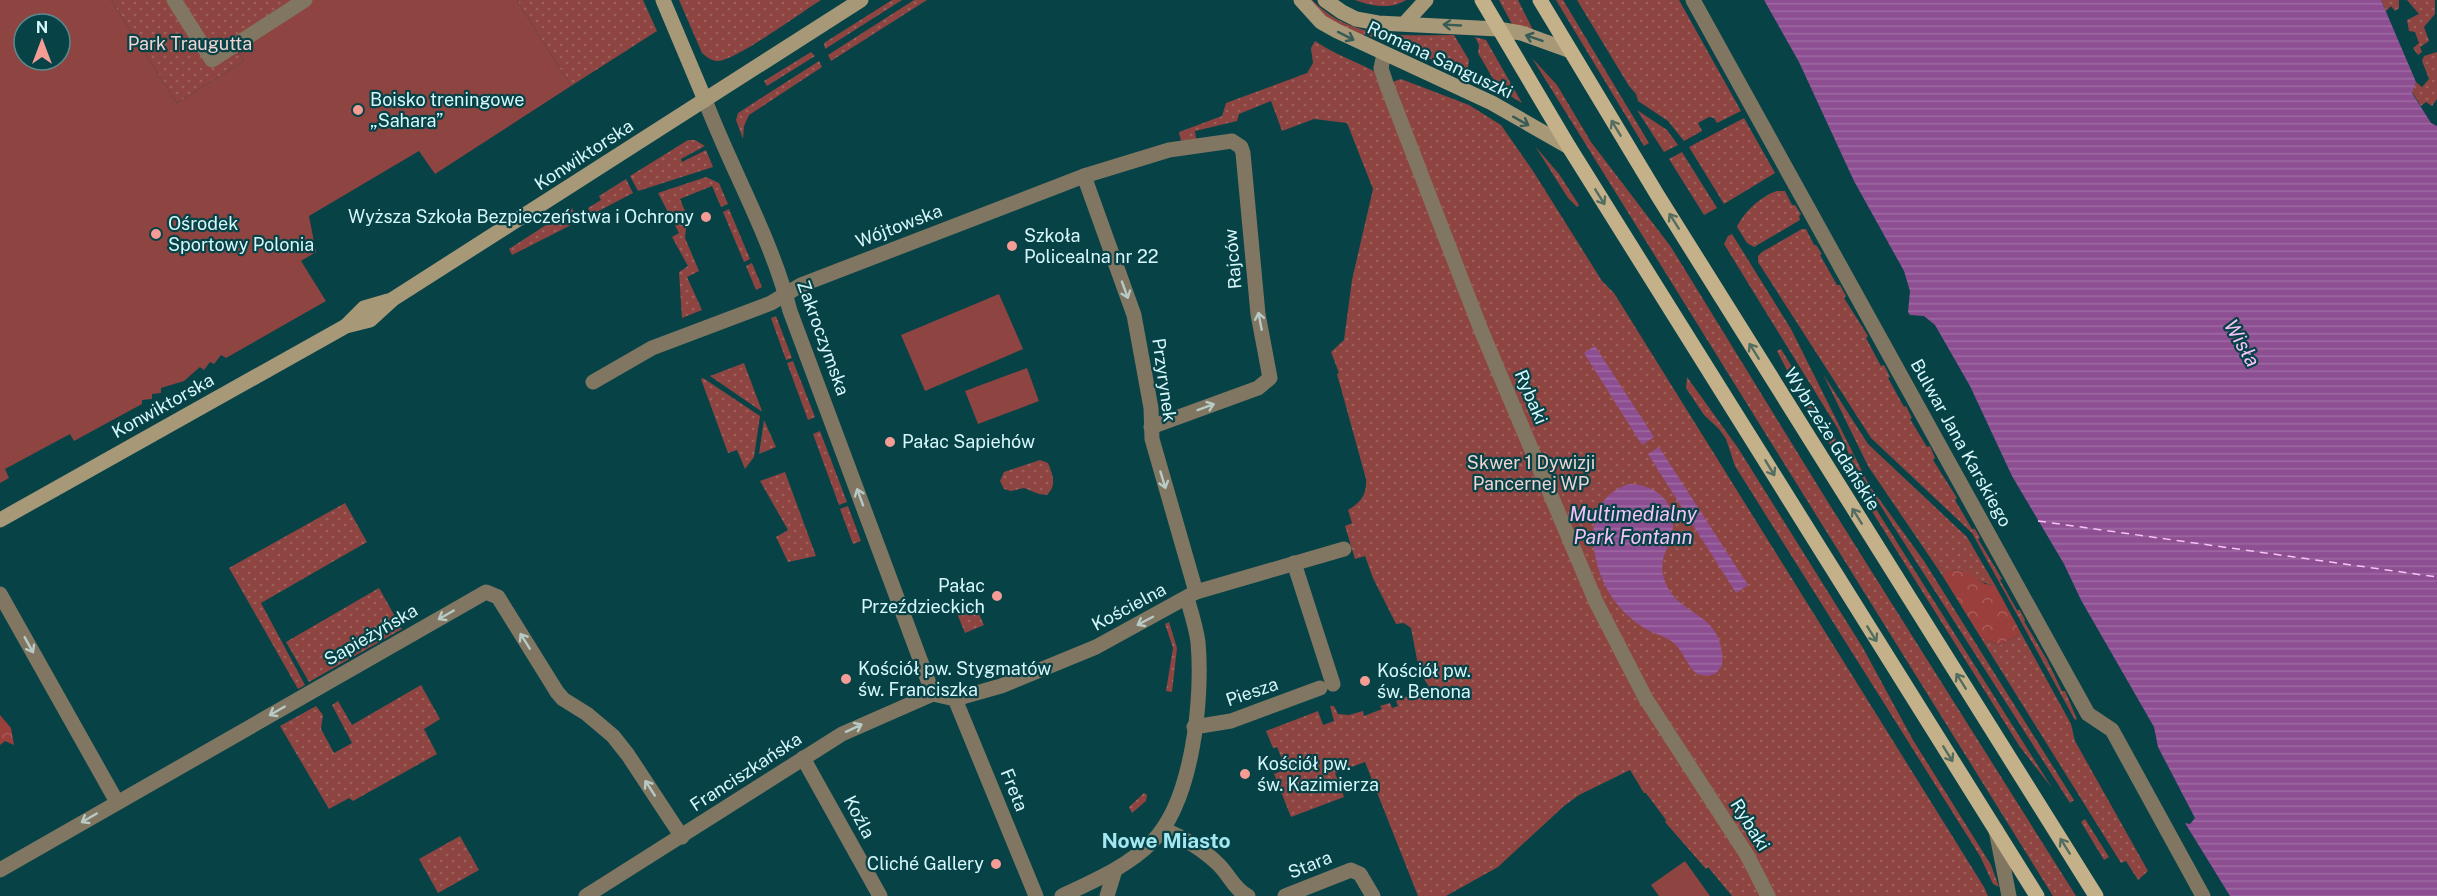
<svg xmlns="http://www.w3.org/2000/svg" width="2437" height="896" font-family="'Public Sans',sans-serif">
  <style>
    .green { fill: url(#green-dots) }
    .forest { fill: url(#forest-crowns) }
    .pitch { fill: #8e4541; fill-rule: evenodd }
    .water { fill: url(#water-rules) }
    .lines { fill: none; stroke-linecap: round; stroke-linejoin: round }
    .ferry { stroke: #f6c3f9; stroke-width: 1.5; stroke-dasharray: 8 6; stroke-linecap: butt }
    .street { stroke: #807662; stroke-width: 15 }
    .secondary { stroke: #a79878; stroke-width: 15 }
    .primary { stroke: #c5b189; stroke-width: 15 }
    .oneway { stroke: #375c56 }
    .oneway2 { stroke: #536e61 }
    .oneway3 { stroke: #b8cac5 }
    .poi-dot { fill: #f59c95; stroke: #074247; stroke-width: 2 }
    .labels { text-anchor: middle; stroke-width: 4.5; stroke-linejoin: round; paint-order: stroke }
    .park-label { font-size: 18px; fill: #efd4d1; stroke: #074247 }
    .street-label { font-size: 18px; fill: #d6f7fb; stroke: #074247 }
    .poi-label { font-size: 18px; fill: #d6f7fb; stroke: #074247; text-anchor: start }
    .water-label { font-size: 20px; font-style: italic; fill: #f6c3f9; stroke: #074247 }
    .quarter-label { font-size: 21px; font-weight: bold; fill: #a3e8f0; stroke: #074247 }
  </style>
  <defs>
    <pattern id="green-dots" width="8" height="8" patternUnits="userSpaceOnUse" patternTransform="scale(1.5)"><rect width="8" height="8" fill="#8e4541"/><path d="M2 2h.1M6 6h.1" fill="none" stroke="#9d615d" stroke-width="1.8" stroke-linecap="round"/></pattern>
    <pattern id="forest-crowns" width="20" height="18" patternUnits="userSpaceOnUse" patternTransform="scale(1.5)"><rect width="20" height="18" fill="#9b3f3c"/><path d="M2 6a3 3 0 1 1 6 0M12 15a3 3 0 1 1 6 0" fill="none" stroke="#a85c59"/></pattern>
    <pattern id="water-rules" width="6" height="5" patternUnits="userSpaceOnUse" patternTransform="scale(1.5)"><rect width="6" height="5" fill="#8e4f92"/><path d="M0 2.5h6" fill="none" stroke="#9d69a2"/></pattern>
  </defs>
  <rect width="100%" height="100%" fill="#074247"/>
  <!-- green -->
  <g class="green">
    <path d="M111 0H309L235 47 244 61 177 103Z"/>
    <path d="M517 0H643L657 31 571 86Z"/>
    <path d="M679 0H821C802 12 736 60 718 61 711 61 707 57 702 53Z"/>
    <path d="M892 0H902L825 49 824 43Z"/>
    <path d="M914 0H927L831 61 828 55Z"/>
    <path d="M1308 0H1312C1353 41 1401 35 1454 35L1469 60 1468 67 1472 75 1364 34 1363 36 1330 21Z"/>
    <path d="M1355 0H1406C1391 10 1371 6 1355 0Z"/>
    <path d="M1499 0H1518L1535 34 1512 24Z"/>
    <path d="M1556 0H1563L1649 143 1644 146Z"/>
    <path d="M1577 0H1679L1741 111 1717 123 1714 118 1709 117 1698 123 1702 131 1684 141 1668 121 1638 101 1636 94 1629 86Z"/>
    <path d="M2381 0H2399V8L2395 11 2391 6 2386 11Z"/>
    <path d="M2407 0H2435V14L2424 27 2429 41 2420 47 2422 52 2418 55 2413 48 2419 43 2415 32 2409 31 2407 20 2419 14Z"/>
    <path d="M1475 37 1486 40 1522 103 1499 89 1478 53 1479 45Z"/>
    <path d="M1315 41C1340 58 1368 65 1392 82L1401 79 1469 105 1501 125 1533 171 1602 281 1614 293 1984 887 1988 896H1732L1708 867 1706 869 1665 822 1666 820 1646 793H1644L1630 770 1579 795 1564 806 1498 867 1446 896H1418L1365 762 1335 773 1344 797 1291 817 1274 774 1286 769 1277 747 1273 748 1266 731 1318 711 1323 725 1334 721 1330 706H1334L1338 714 1349 715 1363 711 1364 716 1382 709 1380 706 1390 703 1392 708 1398 706 1396 701 1429 687 1419 670 1411 628 1404 623 1396 624 1373 578 1365 556 1355 559 1345 526 1352 523 1348 510C1361 502 1367 495 1366 479L1337 374 1339 373 1331 352 1344 340 1352 280 1373 189 1347 123 1314 119 1282 131 1271 101 1239 114 1237 121 1195 131 1196 139 1181 141 1179 132 1222 116 1226 103 1307 73 1313 63 1311 48Z"/>
    <path d="M811 52 815 56 767 86 764 81Z"/>
    <path d="M2437 52V99L2432 106 2426 102 2421 106 2412 92 2416 82 2422 87 2429 79 2422 61 2424 56Z"/>
    <path d="M1532 58 1557 85 1591 142 1671 247 1826 499 2076 896H2053Z"/>
    <path d="M819 61 822 67 749 115 744 126 743 139 736 120 738 113Z"/>
    <path d="M1637 110 1667 130 1678 145 1664 152Z"/>
    <path d="M1744 118 1775 173 1724 204 1689 147Z"/>
    <path d="M688 140H695L705 146 681 159 682 162 706 150 713 167 638 191 630 176Z"/>
    <path d="M1535 146 1559 174 1579 205 1577 207 1568 198Z"/>
    <path d="M1682 152 1717 208 1704 215 1669 159Z"/>
    <path d="M706 177 719 183 728 204 721 207 712 186 680 199 687 216 682 219 686 228 685 238 699 271 687 277 702 310 682 318 679 272 688 266 672 237 679 233 658 193Z"/>
    <path d="M626 179 633 193 591 215 588 208 601 200 599 196Z"/>
    <path d="M1777 191H1785L1792 205H1795L1801 214 1799 216 1800 220 1754 247 1747 243 1737 227C1744 212 1761 196 1777 191Z"/>
    <path d="M572 208 579 221 512 255 509 249Z"/>
    <path d="M729 209 750 259 744 262 723 212Z"/>
    <path d="M1802 229H1806L1814 245H1816L1822 254 1820 255 1837 285H1840L1846 296 1844 298 1868 336 1866 338 1881 366 1884 365 1890 377 1888 378 1904 407 1906 406 1912 418 1910 419 1927 447 1930 446 1935 458 1933 460 1957 498 1955 500 1972 529H1975L1980 538 1978 539 2002 579 2000 580 2017 610H2020L2025 620 2024 621 2047 660 2062 691H2065L2077 719 2075 720 1972 533 1871 438 1758 262V256L1762 252Z"/>
    <path d="M1732 234 1791 329 1869 485 1924 561 2074 800 2070 803 1852 461 1838 429 1724 244 1728 236Z"/>
    <path d="M752 263 762 287 756 290 746 266Z"/>
    <path d="M776 316 792 358 786 360 771 318Z"/>
    <path d="M1781 349 1832 432 1852 471 2052 788 2020 747 1807 408 1777 351Z"/>
    <path d="M793 361 815 417 808 420 787 363Z"/>
    <path d="M744 363 762 411H761L710 376Z"/>
    <path d="M1823 374 1868 444 1967 537 1995 585C1973 584 1964 561 1942 575L1868 466Z"/>
    <path d="M1687 377 1738 448 1863 648 1913 740 1991 865 1999 887 1993 884 1980 856 1735 466 1726 439 1719 429 1704 415 1686 388Z"/>
    <path d="M703 378 760 416 754 457 745 469 737 450 728 453 701 379Z"/>
    <path d="M764 420 776 447 759 454Z"/>
    <path d="M820 431 847 502 839 505 813 434Z"/>
    <path d="M1040 460 1048 463C1053 475 1057 485 1047 495L1039 494 1024 488 1011 491 1004 489 1000 481 1004 472Z"/>
    <path d="M785 472 816 556 788 562 776 537 788 530 760 481Z"/>
    <path d="M345 503 367 542 261 603 305 685 298 689 229 568Z"/>
    <path d="M848 506 861 541 853 544 840 509Z"/>
    <path d="M379 588 402 629 309 682 286 642Z"/>
    <path d="M962 609 979 614 984 625 965 633 956 611Z"/>
    <path d="M1169 622 1177 648 1172 692 1166 691 1173 648 1165 624Z"/>
    <path d="M2021 633 2071 724 2075 741 2148 871 2138 880 2126 861 2121 863 1981 638 2000 645Z"/>
    <path d="M421 685 440 719 424 729 437 754 353 801 349 798 329 809 280 726 316 706 323 715 321 729 334 753 352 743 332 705 338 701 352 725Z"/>
    <path d="M1144 793 1147 795 1146 801 1132 813 1129 807Z"/>
    <path d="M2085 819 2109 857 2104 860 2081 822Z"/>
    <path d="M460 836 479 870 438 893 419 859Z"/>
  </g>
  <!-- forest -->
  <g class="forest">
    <path d="M1951 570 1966 572 1985 584 1995 585 2021 633 2000 645 1981 638 1942 575Z"/>
    <path d="M0 715 11 728 14 745 5 741 0 745Z"/>
  </g>
  <!-- pitch -->
  <g class="pitch">
    <path d="M0 0H111L177 103 244 61 235 47 309 0H517L571 86 435 174 419 151 309 216 316 252 301 261 326 301 226 358 221 355 214 364 210 362 204 370 200 367 184 381 161 388V393L152 394V399L142 400V404L74 441 70 434 5 469 9 478 0 483ZM24 24H60V60H24Z"/>
    <path d="M999 294 1023 349 925 391 901 335Z"/>
    <path d="M1027 368 1039 401 978 424 965 391Z"/>
    <path d="M1685 861 1710 896H1659L1651 885Z"/>
  </g>
  <!-- water -->
  <g class="water">
    <path d="M1764 0H2381L2416 82 2412 93 2431 123 2437 126V896H2230L2185 823 2190 824 2195 818 2158 747 2154 727 2081 600 2064 564 2012 476 1970 386 1935 325 1924 316 1910 315 1908 312 1910 291 1904 271 1854 181 1799 62Z"/>
    <path d="M1595 346 1654 437 1642 445 1584 353Z"/>
    <path d="M1659 447 1748 585 1736 593 1648 454Z"/>
    <path d="M1629 484C1653 484 1675 500 1673 526 1671 549 1655 559 1666 584 1680 616 1718 612 1722 653 1723 659 1723 666 1718 671 1713 677 1704 676 1697 674 1687 666 1684 653 1675 644 1666 636 1656 635 1646 629 1636 623 1626 615 1618 605 1590 572 1576 500 1629 484Z"/>
  </g>
  <g class="lines">
    <!-- ferry -->
    <path class="ferry" d="M2038 521 2437 577"/>
    <!-- street -->
    <g class="street">
      <path d="M174 0 212 60 305 0"/>
      <path d="M1693 0 2088 714 2112 730 2203 896"/>
      <path d="M1384 54 1381 68 1387 86 1481 330 1596 602 1646 699 1747 855 1768 896"/>
      <path d="M705 100C732 171 771 237 790 311L933 694"/>
      <path d="M1084 176 1134 315 1151 408 1152 439 1196 592"/>
      <path d="M593 382 652 348 771 303 801 285 1084 176 1169 150 1232 141 1241 147 1243 153 1258 314 1270 378 1258 388 1151 427"/>
      <path d="M1294 563 1333 684"/>
      <path d="M0 594 117 802"/>
      <path d="M955 699 1036 896"/>
      <path d="M1194 727 1231 721 1320 688"/>
      <path d="M803 758 880 896"/>
      <path d="M1163 829C1184 838 1203 849 1219 865 1229 875 1235 890 1248 896"/>
      <path d="M1996 830 2009 896"/>
      <path d="M0 870 486 592 498 597 557 692 563 699 587 714 613 736 628 755 682 837"/>
      <path d="M586 896 842 734 933 694 955 699 1001 686 1096 647 1196 592 1344 549"/>
      <path d="M1062 896C1093 881 1127 867 1152 842 1193 801 1203 698 1198 642 1196 627 1191 612 1187 598"/>
      <path d="M1107 896 1115 870"/>
      <path d="M1285 896 1351 870 1360 874 1373 896"/>
    </g>
    <!-- secondary -->
    <g class="secondary">
      <path d="M663 0 705 100"/>
      <path d="M1301 0 1321 22 1337 31 1492 103 1569 147"/>
      <path d="M1325 0 1342 12 1356 19 1378 23 1498 29 1521 33 1568 50"/>
      <path d="M1405 23 1426 0"/>
      <path d="M346 326 364 308 388 301"/>
      <path d="M0 520 346 326 370 320 393 299 861 0"/>
    </g>
    <!-- primary -->
    <g class="primary">
      <path d="M1482 0 1569 147 2037 896"/>
      <path d="M1540 0 1658 196 2096 896"/>
    </g>
  </g>
  <!-- one-way arrows -->
  <defs><path id="oneway-shaft" d="M-6 0H5M1.5-3L5.5 0L1.5 3" fill="none" stroke-width="1.6" stroke-linecap="round" stroke-linejoin="round" transform="scale(1.5)"/></defs>
  <g class="oneway">
    <use href="#oneway-shaft" transform="translate(1452 25) rotate(-177)"/>
    <use href="#oneway-shaft" transform="translate(1346 36) rotate(27)"/>
    <use href="#oneway-shaft" transform="translate(1534 38) rotate(-161)"/>
    <use href="#oneway-shaft" transform="translate(1521 121) rotate(29)"/>
  </g>
  <g class="oneway2">
    <use href="#oneway-shaft" transform="translate(1616 128) rotate(-121)"/>
    <use href="#oneway-shaft" transform="translate(1600 197) rotate(58)"/>
    <use href="#oneway-shaft" transform="translate(1674 221) rotate(-122)"/>
    <use href="#oneway-shaft" transform="translate(1754 351) rotate(-122)"/>
    <use href="#oneway-shaft" transform="translate(1770 468) rotate(59)"/>
    <use href="#oneway-shaft" transform="translate(1857 516) rotate(-122)"/>
    <use href="#oneway-shaft" transform="translate(1872 634) rotate(58)"/>
    <use href="#oneway-shaft" transform="translate(1961 681) rotate(-122)"/>
    <use href="#oneway-shaft" transform="translate(1948 754) rotate(58)"/>
    <use href="#oneway-shaft" transform="translate(2065 846) rotate(-122)"/>
  </g>
  <g class="oneway3">
    <use href="#oneway-shaft" transform="translate(1125 290) rotate(70)"/>
    <use href="#oneway-shaft" transform="translate(1260 321) rotate(-101)"/>
    <use href="#oneway-shaft" transform="translate(1206 407) rotate(-20)"/>
    <use href="#oneway-shaft" transform="translate(1163 480) rotate(73)"/>
    <use href="#oneway-shaft" transform="translate(860 497) rotate(-110)"/>
    <use href="#oneway-shaft" transform="translate(446 615) rotate(150)"/>
    <use href="#oneway-shaft" transform="translate(1145 621) rotate(152)"/>
    <use href="#oneway-shaft" transform="translate(525 641) rotate(-122)"/>
    <use href="#oneway-shaft" transform="translate(29 645) rotate(61)"/>
    <use href="#oneway-shaft" transform="translate(277 711) rotate(150)"/>
    <use href="#oneway-shaft" transform="translate(854 728) rotate(-25)"/>
    <use href="#oneway-shaft" transform="translate(650 788) rotate(-123)"/>
    <use href="#oneway-shaft" transform="translate(89 818) rotate(150)"/>
  </g>
  <!-- markers -->
  <g class="poi-dot">
    <circle cx="358" cy="110" r="6"/>
    <circle cx="706" cy="217" r="6"/>
    <circle cx="156" cy="234" r="6"/>
    <circle cx="1012" cy="246" r="6"/>
    <circle cx="890" cy="442" r="6"/>
    <circle cx="997" cy="596" r="6"/>
    <circle cx="846" cy="679" r="6"/>
    <circle cx="1365" cy="681" r="6"/>
    <circle cx="1245" cy="774" r="6"/>
    <circle cx="996" cy="864" r="6"/>
  </g>
  <g class="labels">
    <!-- park labels -->
    <g class="park-label">
      <text x="190" y="50">Park Traugutta</text>
      <text x="1531" y="469">Skwer 1 Dywizji<tspan x="1531" dy="21">Pancernej WP</tspan></text>
    </g>
    <!-- street labels -->
    <g class="street-label">
      <text transform="translate(1440 60) rotate(25)" y="6">Romana Sanguszki</text>
      <text transform="translate(584 155) rotate(-33)" y="6">Konwiktorska</text>
      <text transform="translate(899 226) rotate(-21)" y="6">Wójtowska</text>
      <text transform="translate(1233 259) rotate(-95)" y="6">Rajców</text>
      <text transform="translate(823 338) rotate(70)" y="6">Zakroczymska</text>
      <text transform="translate(1164 380) rotate(82)" y="6">Przyrynek</text>
      <text transform="translate(1531 397) rotate(67)" y="6">Rybaki</text>
      <text transform="translate(163 406) rotate(-29)" y="6">Konwiktorska</text>
      <text transform="translate(1832 439) rotate(58)" y="6">Wybrzeże Gdańskie</text>
      <text transform="translate(1961 443) rotate(61)" y="6">Bulwar Jana Karskiego</text>
      <text transform="translate(1129 607) rotate(-28)" y="6">Kościelna</text>
      <text transform="translate(371 635) rotate(-30)" y="6">Sapieżyńska</text>
      <text transform="translate(1252 692) rotate(-19)" y="6">Piesza</text>
      <text transform="translate(746 772) rotate(-33)" y="6">Franciszkańska</text>
      <text transform="translate(1014 790) rotate(68)" y="6">Freta</text>
      <text transform="translate(859 817) rotate(62)" y="6">Koźla</text>
      <text transform="translate(1750 825) rotate(58)" y="6">Rybaki</text>
      <text transform="translate(1310 865) rotate(-22)" y="6">Stara</text>
    </g>
    <!-- poi labels -->
    <g class="poi-label">
      <text x="370" y="106">Boisko treningowe<tspan x="370" dy="21">„Sahara”</tspan></text>
      <text x="694" y="223" text-anchor="end">Wyższa Szkoła Bezpieczeństwa i Ochrony</text>
      <text x="168" y="230">Ośrodek<tspan x="168" dy="21">Sportowy Polonia</tspan></text>
      <text x="1024" y="242">Szkoła<tspan x="1024" dy="21">Policealna nr 22</tspan></text>
      <text x="902" y="448">Pałac Sapiehów</text>
      <text x="985" y="592" text-anchor="end">Pałac<tspan x="985" dy="21">Przeździeckich</tspan></text>
      <text x="858" y="675">Kościół pw. Stygmatów<tspan x="858" dy="21">św. Franciszka</tspan></text>
      <text x="1377" y="677">Kościół pw.<tspan x="1377" dy="21">św. Benona</tspan></text>
      <text x="1257" y="770">Kościół pw.<tspan x="1257" dy="21">św. Kazimierza</tspan></text>
      <text x="984" y="870" text-anchor="end">Cliché Gallery</text>
    </g>
    <!-- water labels -->
    <g class="water-label">
      <text transform="translate(2242 343) rotate(60)" y="7">Wisła</text>
      <text x="1633" y="521">Multimedialny<tspan x="1633" dy="23">Park Fontann</tspan></text>
    </g>
    <!-- quarter labels -->
    <g class="quarter-label">
      <text x="1166" y="848">Nowe Miasto</text>
    </g>
  </g>
  <!-- north arrow -->
  <g transform="translate(42 42)"><circle r="28" fill="#074247" stroke="#5a8a8f" stroke-width="1.5"/>
  <path d="M0-4.5L10 22L0 15L-10 22Z" fill="#f59c95"/>
  <text y="-9" font-size="16" font-weight="bold" text-anchor="middle" fill="#d6f7fb">N</text>
  </g>
</svg>
